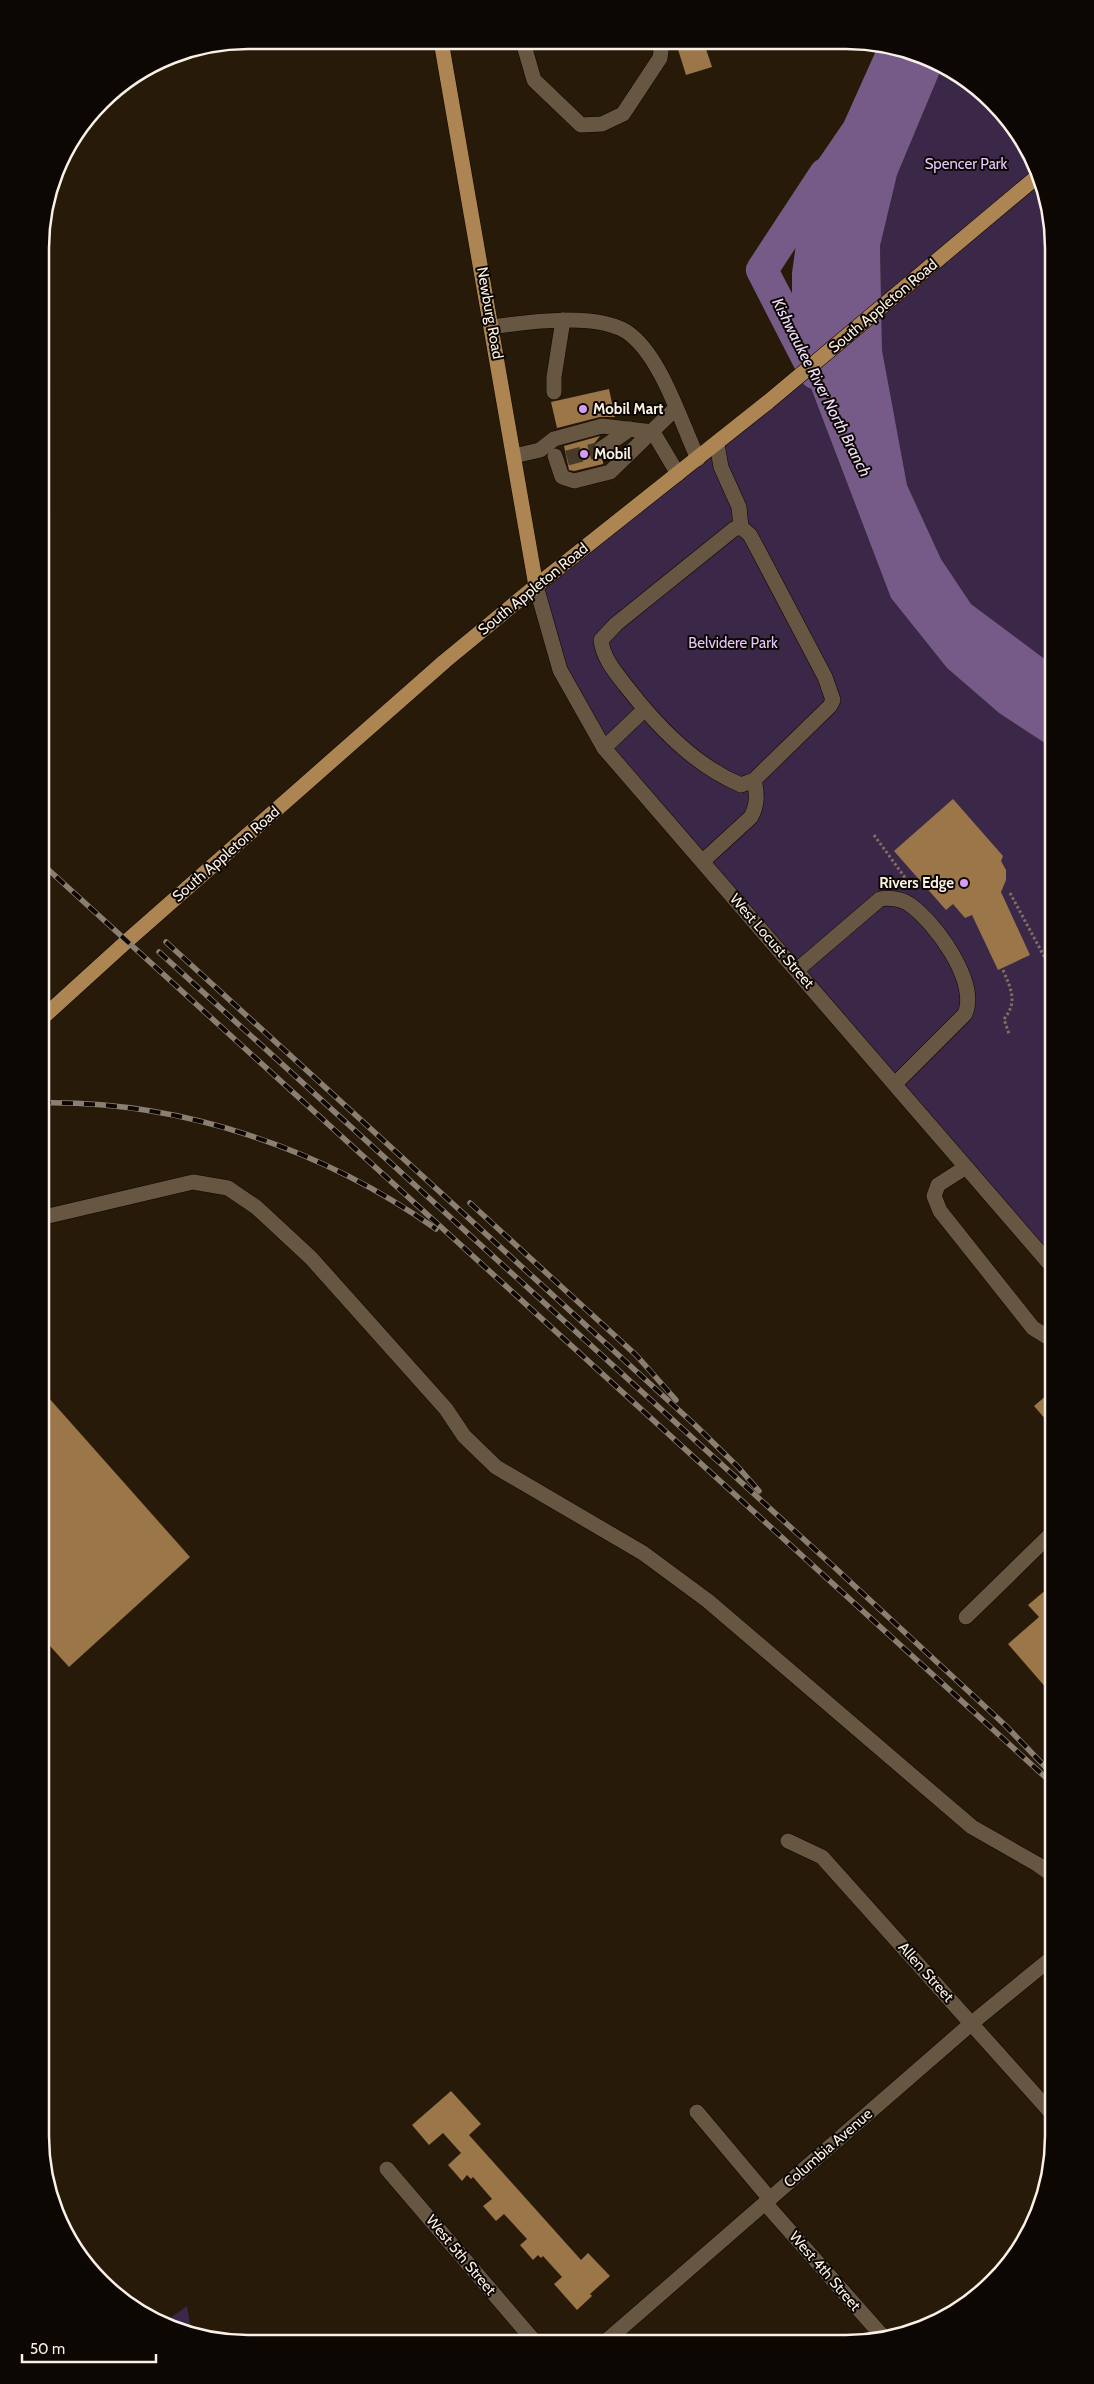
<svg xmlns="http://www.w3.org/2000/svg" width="1094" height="2384" font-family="Cabin,sans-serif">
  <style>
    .green { fill: #3b2747 }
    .water { fill: #765b88 }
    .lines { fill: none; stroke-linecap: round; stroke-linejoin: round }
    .river { stroke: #765b88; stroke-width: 32 }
    .building { fill: #9a7649 }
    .minor-tunnel { stroke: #483a29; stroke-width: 15; stroke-dasharray: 15 8; stroke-linecap: butt }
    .minor-casing { stroke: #100500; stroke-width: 16 }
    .major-casing { stroke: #100500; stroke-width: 16 }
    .path { stroke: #7e7162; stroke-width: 3; stroke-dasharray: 2.5 2.5; stroke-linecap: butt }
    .minor { stroke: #665642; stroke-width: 15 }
    .major { stroke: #ac8552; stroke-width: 15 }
    .rail-casing { stroke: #8b7f71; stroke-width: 5.5 }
    .rail { stroke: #0c0702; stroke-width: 4; stroke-dasharray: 11; stroke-linecap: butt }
    .poi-dot { fill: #d69bfa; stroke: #0c0702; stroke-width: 2 }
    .labels { text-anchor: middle; stroke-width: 4; stroke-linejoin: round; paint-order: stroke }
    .park-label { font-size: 15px; fill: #e6c4fc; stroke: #0c0702 }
    .street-label { font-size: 15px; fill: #faf0e5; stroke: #0c0702 }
    .poi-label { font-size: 15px; font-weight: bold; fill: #faf0e5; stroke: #0c0702; text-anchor: start }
    .water-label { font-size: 16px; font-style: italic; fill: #edddf9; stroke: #0c0702 }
    .rim { fill: none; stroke: #faf0e5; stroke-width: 2.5 }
  </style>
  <rect width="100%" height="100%" fill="#281a08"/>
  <!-- green -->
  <g class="green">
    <path d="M943 65 983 92 1026 144 1047 194 1054 248V666L971 604 941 559 907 485 882 350 880 246 897 175Z"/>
    <path d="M806 375 891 598 947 668 999 713 1054 749V1269L604 748 560 670 536 586Z"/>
    <path d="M187 2306 192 2335 161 2324H162Z"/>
  </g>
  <!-- water -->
  <path class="water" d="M879 44H886L943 65 897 175 880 246 882 350 907 485 941 559 971 604 1054 666V749L999 713 947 668 891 598 806 375 792 321V273L805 179 844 122Z"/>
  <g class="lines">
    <!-- river -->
    <path class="river" d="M815 373 762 270 825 174"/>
  </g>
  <!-- building -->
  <g class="building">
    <path d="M676 43H704L712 67 686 75Z"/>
    <path d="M609 389 615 417H600L557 428 551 402Z"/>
    <path d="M600 436 593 445 592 450 597 457 603 458V464L574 471 569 470 564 446Z"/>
    <path d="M953 799 1003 856 1001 861 1006 870V880L1001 892 1030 955 998 970 972 915 965 918 953 904 946 910 894 851Z"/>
    <path d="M40 1388 190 1557 69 1667 40 1635Z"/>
    <path d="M1054 1389V1429L1034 1406Z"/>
    <path d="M1054 1583V1697L1008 1644 1039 1617 1028 1605Z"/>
    <path d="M451 2091 481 2124 469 2135 581 2260 588 2253 610 2276 590 2294 592 2296 577 2310 554 2284 562 2277 543 2256 541 2258 538 2255 533 2260 520 2245 527 2239 504 2214 496 2221 483 2206 492 2199 473 2177 471 2179 467 2175 462 2181 448 2165 461 2153 443 2133 429 2145 412 2125Z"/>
  </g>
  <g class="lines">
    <!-- minor-tunnel -->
    <path class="minor-tunnel" d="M567 458 601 449"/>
    <!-- minor casing -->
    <g class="minor-casing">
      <g id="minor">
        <path d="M523 42 534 80 581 125 602 124 623 114 660 58 662 43"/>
        <path d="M492 327C526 322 602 311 631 335 662 360 681 422 698 459"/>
        <path d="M554 392V377L563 320"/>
        <path d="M717 444 721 467 739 507 741 527 750 535 757 548 825 677 833 700 830 706 754 780 741 785C694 765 657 726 626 686 615 672 603 658 601 640L616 624 734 529 741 527"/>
        <path d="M601 449 630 429"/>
        <path d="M514 456 540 450 554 439 602 426 653 432 678 474"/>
        <path d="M555 456 562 477 574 481 610 472 676 408"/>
        <path d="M536 586 560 670 604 748 1054 1269"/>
        <path d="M604 748 644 710"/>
        <path d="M703 861 751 817C758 804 757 793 754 780"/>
        <path d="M797 970 880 899C889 897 901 899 909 904 935 922 979 982 965 1014L895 1084"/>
        <path d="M966 1167 938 1185 934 1196 940 1211 1033 1328 1054 1341"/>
        <path d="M40 1218 193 1182 228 1188 256 1207 311 1258 446 1409 464 1436 496 1467 643 1553 708 1601 972 1827 1037 1864 1054 1876"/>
        <path d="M966 1617 1054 1531"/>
        <path d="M788 1841 822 1857 1054 2116"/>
        <path d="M697 2112 770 2199"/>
        <path d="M387 2169 535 2342"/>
        <path d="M765 2203 885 2339"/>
        <path d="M604 2343 972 2023 1054 1956"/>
      </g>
    </g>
    <!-- major casing -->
    <g class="major-casing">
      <g id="major">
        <path d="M441 41 536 586"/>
        <path d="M40 1020 127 941 445 661 536 586 768 402 1039 175"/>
      </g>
    </g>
    <!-- path -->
    <g class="path">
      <path d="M874 835 906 879 915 887"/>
      <path d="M1010 893 1045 958 1054 966"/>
      <path d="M1003 970C1011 989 1018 1002 1004 1019L1009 1034"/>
    </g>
    <!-- minor -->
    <use href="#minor" class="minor"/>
    <!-- major -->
    <use href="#major" class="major"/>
    <!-- rail casing -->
    <g class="rail-casing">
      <g id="rail">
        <path d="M40 862 1054 1785"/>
        <path d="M166 942 694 1424 738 1467 759 1491"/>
        <path d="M159 952 832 1565 1006 1726 1054 1776"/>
        <path d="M40 1103C180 1100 323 1149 436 1229"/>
        <path d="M470 1203 636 1355 676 1400"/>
      </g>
    </g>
    <!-- rail -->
    <use href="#rail" class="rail"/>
  </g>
  <!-- markers -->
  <g class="poi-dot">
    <circle cx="583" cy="409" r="5"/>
    <circle cx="584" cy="454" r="5"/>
    <circle cx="964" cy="883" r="5"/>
  </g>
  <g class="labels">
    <!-- park labels -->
    <g class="park-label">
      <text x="966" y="169">Spencer Park</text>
      <text x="733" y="648">Belvidere Park</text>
    </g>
    <!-- street labels -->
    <g class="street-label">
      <text transform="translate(883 306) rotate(-40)" y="5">South Appleton Road</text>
      <text transform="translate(490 313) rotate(80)" y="5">Newburg Road</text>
      <text transform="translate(533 589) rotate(-39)" y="5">South Appleton Road</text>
      <text transform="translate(226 854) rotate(-41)" y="5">South Appleton Road</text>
      <text transform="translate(772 941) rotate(49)" y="5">West Locust Street</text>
      <text transform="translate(926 1972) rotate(48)" y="5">Allen Street</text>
      <text transform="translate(828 2148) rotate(-41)" y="5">Columbia Avenue</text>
      <text transform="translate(461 2255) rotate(50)" y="5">West 5th Street</text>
      <text transform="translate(825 2271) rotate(49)" y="5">West 4th Street</text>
    </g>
    <!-- poi labels -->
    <g class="poi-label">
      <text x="593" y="414">Mobil Mart</text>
      <text x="594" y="459">Mobil</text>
      <text x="954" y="888" text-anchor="end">Rivers Edge</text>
    </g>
    <!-- water labels -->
    <g class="water-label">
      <text transform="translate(822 387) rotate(63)" y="6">Kishwaukee River North Branch</text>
    </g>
  </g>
  <!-- crop -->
  <path d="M0 0H1094V2384H0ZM248 49H846A199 199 0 0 1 1045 248V2136A199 199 0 0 1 846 2335H248A199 199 0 0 1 49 2136V248A199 199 0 0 1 248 49Z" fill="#0c0702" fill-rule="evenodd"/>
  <path class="rim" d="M248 49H846A199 199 0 0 1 1045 248V2136A199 199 0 0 1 846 2335H248A199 199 0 0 1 49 2136V248A199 199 0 0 1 248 49Z"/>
  <!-- scale -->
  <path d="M22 2354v8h134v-8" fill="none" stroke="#faf0e5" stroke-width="2.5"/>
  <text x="30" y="2354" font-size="15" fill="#faf0e5" stroke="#0c0702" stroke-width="4" paint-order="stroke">50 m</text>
</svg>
